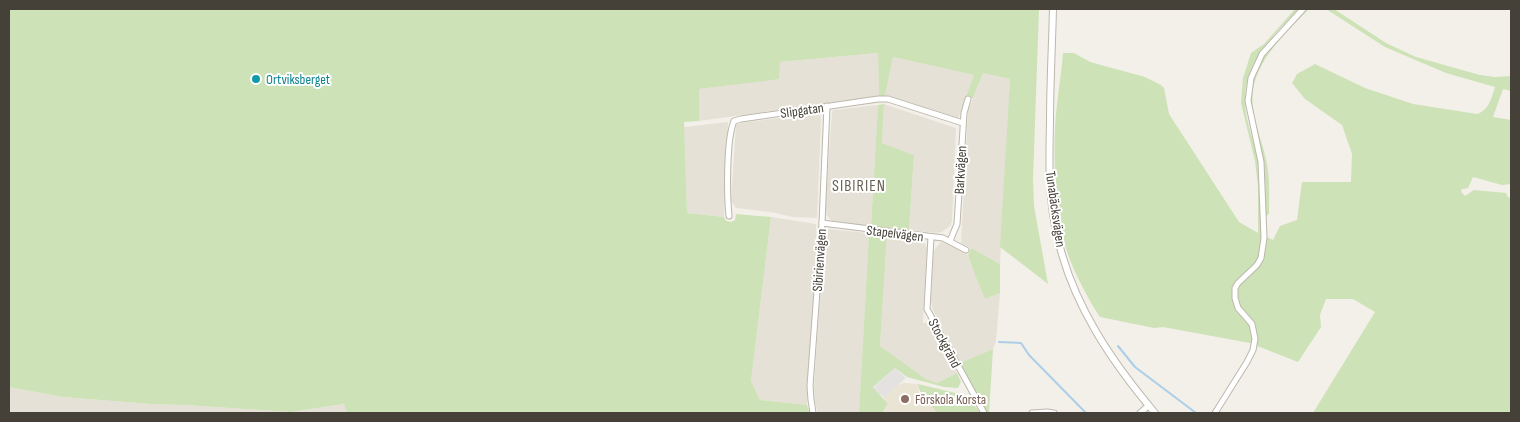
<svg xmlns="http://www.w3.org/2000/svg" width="1520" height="422" font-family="'Sofia Sans Condensed',sans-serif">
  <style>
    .residential { fill: #e6e1d7 }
    .education { fill: #eae4d4 }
    .green { fill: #cde2b6 }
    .parking { fill: #e4e2e0 }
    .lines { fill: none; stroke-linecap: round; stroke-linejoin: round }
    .stream { stroke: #accee8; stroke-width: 2 }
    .minor-casing { stroke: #bdb7ac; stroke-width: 7 }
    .tertiary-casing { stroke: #bdb7ac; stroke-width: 8 }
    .minor { stroke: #fff; stroke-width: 5 }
    .tertiary { stroke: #fff; stroke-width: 6 }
    .culture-dot { fill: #0f9aa8; stroke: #fff; stroke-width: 2 }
    .education-dot { fill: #8d6e63; stroke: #fff; stroke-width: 2 }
    .labels { text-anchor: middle; stroke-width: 4; stroke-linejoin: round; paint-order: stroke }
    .culture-label { font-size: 14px; fill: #0d838f; stroke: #fff; text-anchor: start }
    .street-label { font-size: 14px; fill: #454038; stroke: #fff }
    .education-label { font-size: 14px; fill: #785e54; stroke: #fff; text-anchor: start }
    .quarter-label { font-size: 16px; letter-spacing: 1px; fill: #675e50; stroke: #fff }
  </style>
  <rect width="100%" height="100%" fill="#f2f0e9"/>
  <!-- residential -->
  <g class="residential">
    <path d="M878 53 879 96 699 121V89L730 85 780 62Z"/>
    <path d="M893 57 974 75 958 119 885 96Z"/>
    <path d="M983 73 1010 79 1000 264 961 243 968 111Z"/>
    <path d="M884 104 956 128 952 221 950 226 942 232 937 233 909 230 914 155 882 143Z"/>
    <path d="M878 105 871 226 832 221 827 216 825 210 832 112 833 110Z"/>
    <path d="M817 113 820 114 821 119 817 218 793 217 771 212 736 208 731 201 736 125 741 123Z"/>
    <path d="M728 122 724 217 687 213 684 127Z"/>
    <path d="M771 217 816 224 817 251 807 405 760 400 751 381Z"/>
    <path d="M828 229 869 233 859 413H818L815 402 814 388 824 233Z"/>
    <path d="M887 235 918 239 925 244 927 249 923 323 930 322 957 373 937 383 926 379 880 346Z"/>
    <path d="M941 242 948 243 968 255 975 275 985 299 1000 293 996 341 993 349 960 363 933 310 931 301 933 254 935 249Z"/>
    <path d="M9 387 63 397 151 404 185 405 291 412 345 404 347 413H9Z"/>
  </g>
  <!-- education -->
  <path class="education" d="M904 383 918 384 919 392 921 396 932 406 937 413H882L888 405 883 397 898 385Z"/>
  <!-- green -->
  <g class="green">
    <path d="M9 9H1039L1033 179 1034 206 1048 284 1000 247 1010 79 983 73 973 98 966 97 974 75 893 57 885 96H879L878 53 780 62 779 79 699 89V121L684 122 687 213 724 217 726 221 731 222 735 220 736 214 771 217 751 381 760 400 807 405 810 413H347L344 404 291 412 185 405 151 404 63 397 9 387Z"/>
    <path d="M1295 9H1299C1269 39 1239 67 1246 113 1249 130 1255 145 1258 162 1262 186 1261 210 1261 234L1273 240 1280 226 1297 220 1302 182H1351L1352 154 1342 125 1305 99 1292 83 1297 74 1315 64 1365 88 1413 104 1477 114C1489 110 1491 99 1495 87L1446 73 1385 47 1326 9H1334L1386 43 1416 57 1480 75 1495 77 1511 76V91L1503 89 1493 117 1511 120V184L1502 185 1473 177 1468 188 1462 189 1461 192 1465 196 1474 190 1506 193 1508 197 1511 198V413H1313L1375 312 1353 299H1326L1320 315 1321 327 1298 362 1250 343 1163 327 1154 328 1100 317C1088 299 1072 269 1066 248 1057 210 1053 169 1055 130 1056 104 1061 78 1063 53H1074L1090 62 1145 77 1161 85 1164 88 1169 114 1239 222 1258 233V186L1255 161 1241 103 1243 78 1251 53 1264 44Z"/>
    <path d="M1305 9H1309C1290 29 1265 51 1256 78 1245 107 1262 136 1267 164 1270 180 1269 198 1269 214L1266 216C1265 197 1266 177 1263 158 1259 129 1242 98 1256 68 1267 47 1289 26 1305 9Z"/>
    <path d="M884 104 882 143 914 155 909 230 871 226 878 105Z"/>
    <path d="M869 233 887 235 880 346 926 379 937 383 957 373 961 382 958 388 944 387 907 377 895 368 873 387 888 404 882 413H859Z"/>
    <path d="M971 248 1000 264V293L985 299 975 275 968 255Z"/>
    <path d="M993 349 989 413H987L960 363Z"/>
    <path d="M918 384 968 396 980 413H937C930 402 920 398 918 384Z"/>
  </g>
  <!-- parking -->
  <path class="parking" d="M895 368 906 378 884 397 878 393 874 387Z"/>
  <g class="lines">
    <!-- stream -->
    <g class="stream">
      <path d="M999 342 1021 343 1029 355 1086 413"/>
      <path d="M1118 346 1135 367 1196 413"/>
    </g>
    <!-- minor casing -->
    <g class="minor-casing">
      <g id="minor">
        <path d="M729 216C727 196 726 140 734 121L741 119 878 99H888L963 123"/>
        <path d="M822 223 943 238 966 250"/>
        <path d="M931 237 927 309 984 413"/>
        <path d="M950 241 957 224 964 113 968 99"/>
        <path d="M813 413 811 400 810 386 822 223 827 106"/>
        <path d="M1032 413 1047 412 1054 413"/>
        <path d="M1140 413 1148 406"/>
        <path d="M1215 413 1247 362 1253 350 1255 339 1252 324 1238 308 1235 298V288L1238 283 1257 265 1261 258 1264 238 1261 162 1248 101 1251 78 1262 54 1303 9"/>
      </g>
    </g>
    <!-- tertiary casing -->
    <g class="tertiary-casing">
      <path id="tertiary" d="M1053 9C1052 47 1050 85 1050 122 1049 161 1048 201 1058 239 1073 305 1112 362 1155 413"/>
    </g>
    <!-- minor -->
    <use href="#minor" class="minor"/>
    <!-- tertiary -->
    <use href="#tertiary" class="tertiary"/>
  </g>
  <!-- markers -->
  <circle class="culture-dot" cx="256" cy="79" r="5"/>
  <circle class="education-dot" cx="905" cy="399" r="5"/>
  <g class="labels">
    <!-- culture labels -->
    <g class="culture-label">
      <text x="266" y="84">Ortviksberget</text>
    </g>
    <!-- street labels -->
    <g class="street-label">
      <text transform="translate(802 110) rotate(-8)" y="5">Slipgatan</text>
      <text transform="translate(960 170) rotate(-87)" y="5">Barkvägen</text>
      <text transform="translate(1056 209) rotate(82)" y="5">Tunabäcksvägen</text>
      <text transform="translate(895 233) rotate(7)" y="5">Stapelvägen</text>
      <text transform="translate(819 260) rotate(-86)" y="5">Sibirienvägen</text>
      <text transform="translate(945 343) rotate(62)" y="5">Stockgränd</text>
    </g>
    <!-- education labels -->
    <g class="education-label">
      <text x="915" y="404">Förskola Korsta</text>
    </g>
    <!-- quarter labels -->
    <g class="quarter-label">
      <text x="859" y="191">SIBIRIEN</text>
    </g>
  </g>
  <!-- border -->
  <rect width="1520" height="422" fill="none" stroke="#454038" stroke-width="20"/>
</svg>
